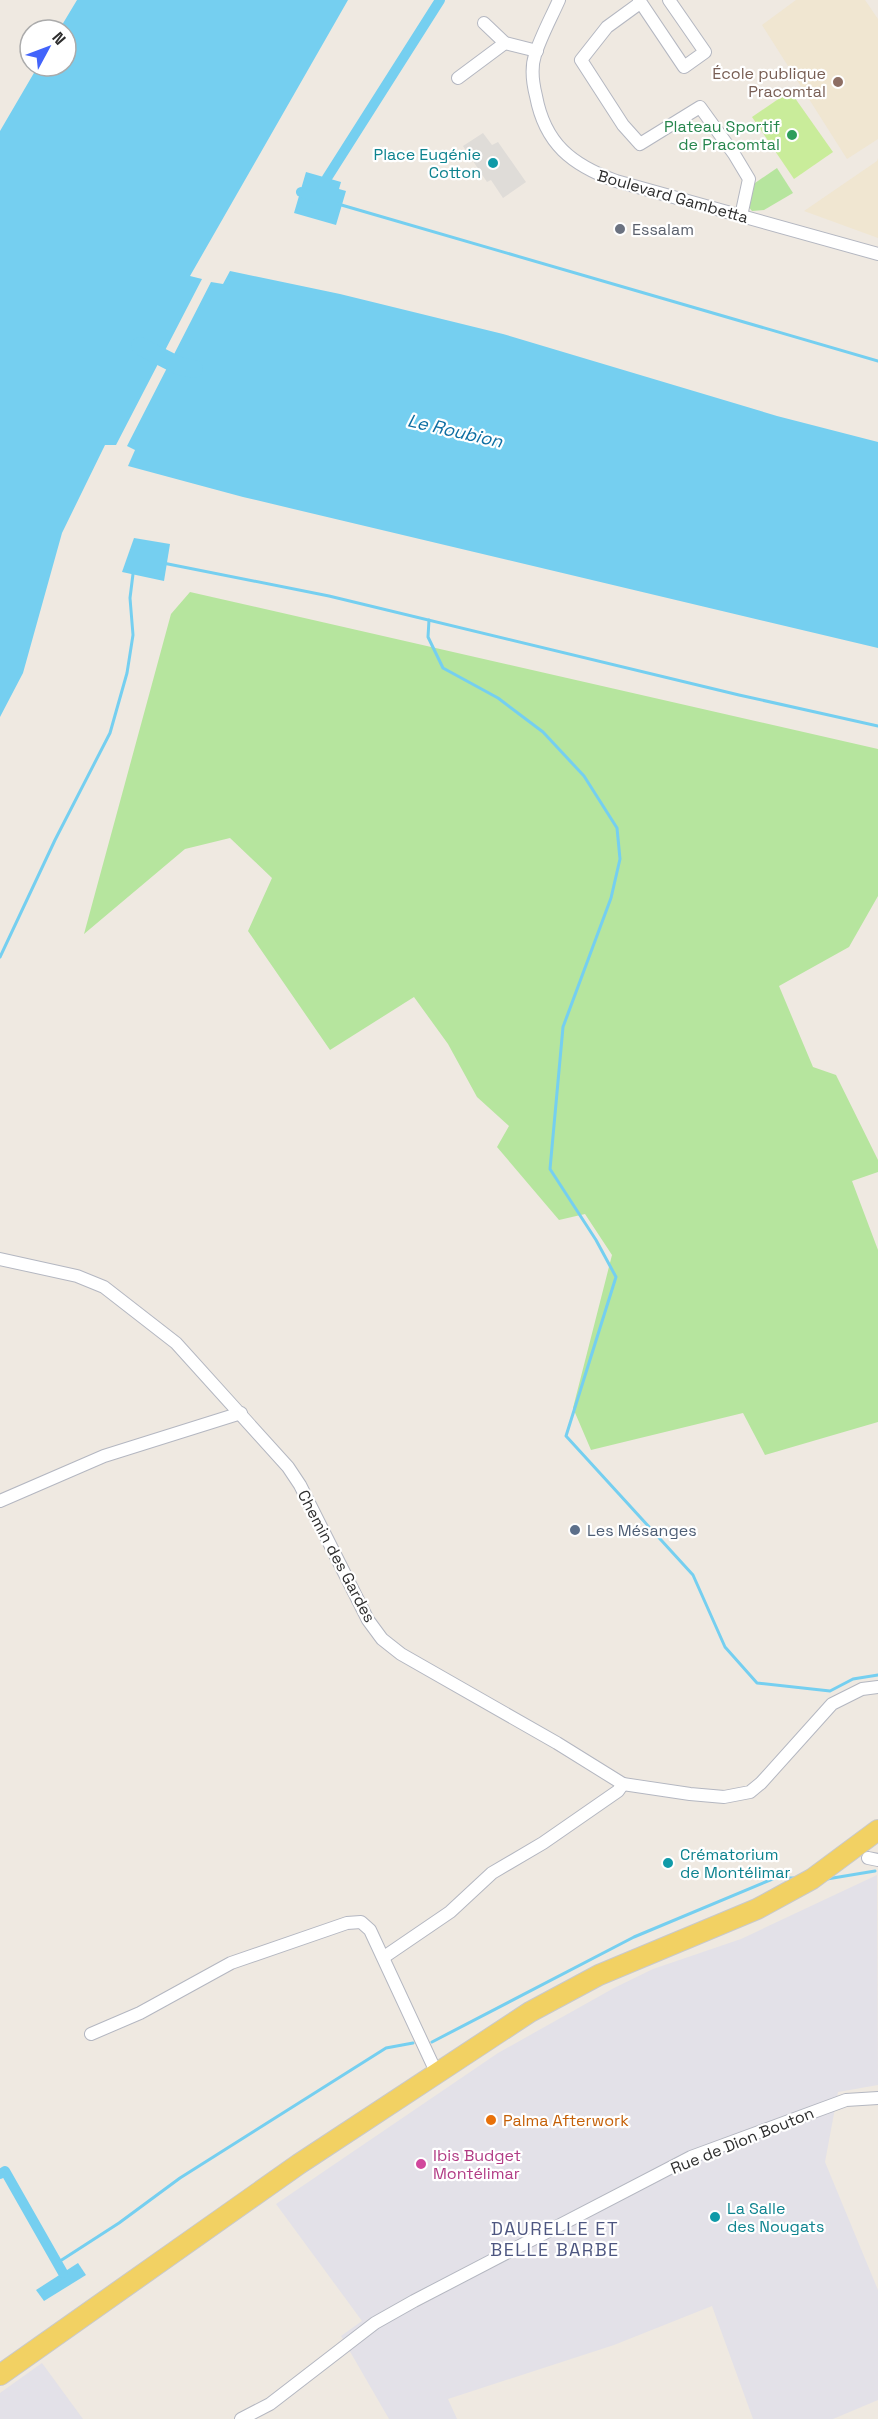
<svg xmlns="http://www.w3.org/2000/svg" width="878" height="2419" font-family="'Space Grotesk',sans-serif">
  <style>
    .industrial { fill: #e3e1e8 }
    .education { fill: #f0e6d1 }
    .green { fill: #b6e59e }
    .pitch { fill: #c9ec9a }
    .plaza { fill: #dfdcd8 }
    .water { fill: #75cff0 }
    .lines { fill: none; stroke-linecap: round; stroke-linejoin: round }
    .stream { stroke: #75cff0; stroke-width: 3 }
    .canal { stroke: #75cff0; stroke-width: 10 }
    .river { stroke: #75cff0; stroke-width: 18 }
    .street-casing { stroke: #b4b7c1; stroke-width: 14 }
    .primary-casing { stroke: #c9c9c9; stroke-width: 22 }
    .street { stroke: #fff; stroke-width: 12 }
    .primary { stroke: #f2d163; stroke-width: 20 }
    .education-dot { fill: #8d6e63; stroke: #fff; stroke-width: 2 }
    .leisure-dot { fill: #2e9e5b; stroke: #fff; stroke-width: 2 }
    .culture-dot { fill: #0f9aa8; stroke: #fff; stroke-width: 2 }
    .worship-dot { fill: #6b7280; stroke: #fff; stroke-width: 2 }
    .service-dot { fill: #5c6f8a; stroke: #fff; stroke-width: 2 }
    .food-dot { fill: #e8710a; stroke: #fff; stroke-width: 2 }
    .hotel-dot { fill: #d1479c; stroke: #fff; stroke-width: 2 }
    .labels { text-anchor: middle; stroke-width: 4.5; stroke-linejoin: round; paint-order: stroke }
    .education-label { font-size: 16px; fill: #785e54; stroke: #fff; text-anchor: end }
    .leisure-label { font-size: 16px; fill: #27864d; stroke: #fff; text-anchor: end }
    .culture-label { font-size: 16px; fill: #0d838f; stroke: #fff; text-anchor: start }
    .street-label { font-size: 16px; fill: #2e2e2e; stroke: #fff }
    .worship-label { font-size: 16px; fill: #5b616d; stroke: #fff; text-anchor: start }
    .service-label { font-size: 16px; fill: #4e5e75; stroke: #fff; text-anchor: start }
    .food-label { font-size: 16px; fill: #c56008; stroke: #fff; text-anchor: start }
    .hotel-label { font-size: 16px; fill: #b23c85; stroke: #fff; text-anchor: start }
    .water-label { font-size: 18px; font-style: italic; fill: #0d6fa3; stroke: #fff }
    .neighbourhood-label { font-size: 18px; letter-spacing: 1.5px; fill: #4d5680; stroke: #fff }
  </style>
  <rect width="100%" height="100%" fill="#efe9e1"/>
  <!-- industrial -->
  <g class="industrial">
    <path d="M877 1875 878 2085 838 2092 825 2162 878 2290V2400L833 2419H753L712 2306 614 2345 448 2399 457 2419H389L341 2336 362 2321 276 2204 498 2053 614 1988 653 1969 741 1939Z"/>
    <path d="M42 2363 83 2419H0V2393Z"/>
  </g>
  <!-- education -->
  <g class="education">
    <path d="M796 0H865L878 19V139L847 159 762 25Z"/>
    <path d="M878 158V238L804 211 877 161Z"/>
  </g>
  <!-- green -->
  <g class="green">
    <path d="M777 168 793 193 764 210 752 211 748 206 755 183Z"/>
    <path d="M190 592 878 749V896L849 947 779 986 813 1067 836 1075 878 1160V1172L852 1181 878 1250V1422L765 1455 743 1413 591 1450 573 1408 612 1255 585 1214 559 1220 497 1147 509 1126 477 1097 448 1044 414 997 330 1050 248 931 272 878 230 838 185 849 84 934 171 614Z"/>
  </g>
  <!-- pitch -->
  <path class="pitch" d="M790 91 833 152 794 179 752 117Z"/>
  <!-- plaza -->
  <path class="plaza" d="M483 133 492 145 498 142 526 182 503 198 491 180 487 182 463 146Z"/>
  <!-- water -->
  <g class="water">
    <path d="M77 0H348L190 276 202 279 116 445H105L62 533 23 673 0 717V131L38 66H66V30H59Z"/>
    <path d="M306 172 341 182 339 189 346 191 336 225 294 213Z"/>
    <path d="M230 271 340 294 503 334 777 416 878 442V648L243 497 128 466 135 450 127 446 211 282 223 284Z"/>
    <path d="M134 538 170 544 164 581 122 572Z"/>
    <path d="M78 2263 86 2275 44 2301 36 2290Z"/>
  </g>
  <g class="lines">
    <!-- stream -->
    <g class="stream">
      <path d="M338 204 878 361"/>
      <path d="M163 563 329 596 739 695 878 726"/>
      <path d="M429 620 428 637 443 668 498 698 543 732 584 776 617 828 620 859 611 898 563 1027 550 1169 596 1240 616 1277 566 1436 693 1575 725 1647 757 1683 830 1691 853 1679 878 1675"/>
      <path d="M0 957 55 840 110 733 127 673 133 635 130 598 133 574"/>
      <path d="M827 1879 875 1871"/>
      <path d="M432 2042 634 1937 775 1878H797"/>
      <path d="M57 2263 119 2223 180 2178 386 2048 413 2043"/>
    </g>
    <!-- canal -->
    <g class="canal">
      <path d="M301 192 318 199 327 178 440 0"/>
      <path d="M0 2174 5 2171 63 2273"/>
    </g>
    <!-- river -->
    <path class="river" d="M140 346 179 366 194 369"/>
    <!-- street casing -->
    <g class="street-casing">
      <g id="street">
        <path d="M559 0C551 18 541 36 535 55 531 67 533 84 536 96 545 144 572 165 616 181L878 254"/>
        <path d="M639 0 684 67 705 52 669 0"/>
        <path d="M640 3 607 27 581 60 623 125 640 144 700 107 734 154 749 179 741 216"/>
        <path d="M484 23 505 43 537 51"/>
        <path d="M458 78 505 43"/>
        <path d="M0 1259 77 1276 104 1287 176 1343 288 1467 300 1485 368 1620 382 1639 401 1654 557 1743 623 1784 690 1794 724 1797 750 1792 761 1783 832 1704 862 1689 878 1687"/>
        <path d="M0 1501 104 1456 241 1413"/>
        <path d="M868 1858 878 1860"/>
        <path d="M384 1957 450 1912 492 1873 543 1843 618 1791 623 1784"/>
        <path d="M91 2034 140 2013 231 1963 347 1923 361 1922 370 1930 437 2074"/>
        <path d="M241 2419 270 2404 375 2323 414 2301 691 2157 846 2100 878 2098"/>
      </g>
    </g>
    <!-- primary casing -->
    <g class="primary-casing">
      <path id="primary" d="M0 2375 299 2164 530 2012 599 1975 757 1909 812 1879 878 1830"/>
    </g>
    <!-- street -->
    <use href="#street" class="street"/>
    <!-- primary -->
    <use href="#primary" class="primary"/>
  </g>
  <!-- markers -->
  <circle class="education-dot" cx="838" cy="82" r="6"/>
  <circle class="leisure-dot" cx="792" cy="135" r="6"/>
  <g class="culture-dot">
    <circle cx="493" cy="163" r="6"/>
    <circle cx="668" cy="1863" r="6"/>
    <circle cx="715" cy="2217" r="6"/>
  </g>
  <circle class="worship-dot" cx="620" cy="229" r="6"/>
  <circle class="service-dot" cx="575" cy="1530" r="6"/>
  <circle class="food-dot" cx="491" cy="2120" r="6"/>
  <circle class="hotel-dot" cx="421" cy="2164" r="6"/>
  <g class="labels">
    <!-- education labels -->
    <g class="education-label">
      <text x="826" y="79">École publique<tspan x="826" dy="18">Pracomtal</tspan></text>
    </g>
    <!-- leisure labels -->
    <g class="leisure-label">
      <text x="780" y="132">Plateau Sportif<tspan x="780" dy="18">de Pracomtal</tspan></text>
    </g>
    <!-- culture labels -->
    <g class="culture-label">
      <text x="481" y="160" text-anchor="end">Place Eugénie<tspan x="481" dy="18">Cotton</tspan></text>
      <text x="680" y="1860">Crématorium<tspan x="680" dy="18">de Montélimar</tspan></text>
      <text x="727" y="2214">La Salle<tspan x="727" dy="18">des Nougats</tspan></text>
    </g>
    <!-- street labels -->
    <g class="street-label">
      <text transform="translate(673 196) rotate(16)" y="6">Boulevard Gambetta</text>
      <text transform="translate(337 1556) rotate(62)" y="6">Chemin des Gardes</text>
      <text transform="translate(742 2140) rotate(-22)" y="6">Rue de Dion Bouton</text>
    </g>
    <!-- worship labels -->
    <g class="worship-label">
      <text x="632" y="235">Essalam</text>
    </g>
    <!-- service labels -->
    <g class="service-label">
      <text x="587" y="1536">Les Mésanges</text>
    </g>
    <!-- food labels -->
    <g class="food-label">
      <text x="503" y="2126">Palma Afterwork</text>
    </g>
    <!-- hotel labels -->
    <g class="hotel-label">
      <text x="433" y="2161">Ibis Budget<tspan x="433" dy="18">Montélimar</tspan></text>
    </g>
    <!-- water labels -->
    <g class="water-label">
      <text transform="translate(455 431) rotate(13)" y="6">Le Roubion</text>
    </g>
    <!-- neighbourhood labels -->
    <g class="neighbourhood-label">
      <text x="555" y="2235">DAURELLE ET<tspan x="555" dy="21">BELLE BARBE</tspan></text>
    </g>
  </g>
  <!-- north arrow -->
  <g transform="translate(48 48) rotate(49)"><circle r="28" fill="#ffffff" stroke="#ababab" stroke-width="1.5"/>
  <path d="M0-4.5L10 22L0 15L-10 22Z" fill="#4264fb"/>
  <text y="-9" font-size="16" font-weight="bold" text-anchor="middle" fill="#2e2e2e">N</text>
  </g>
</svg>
